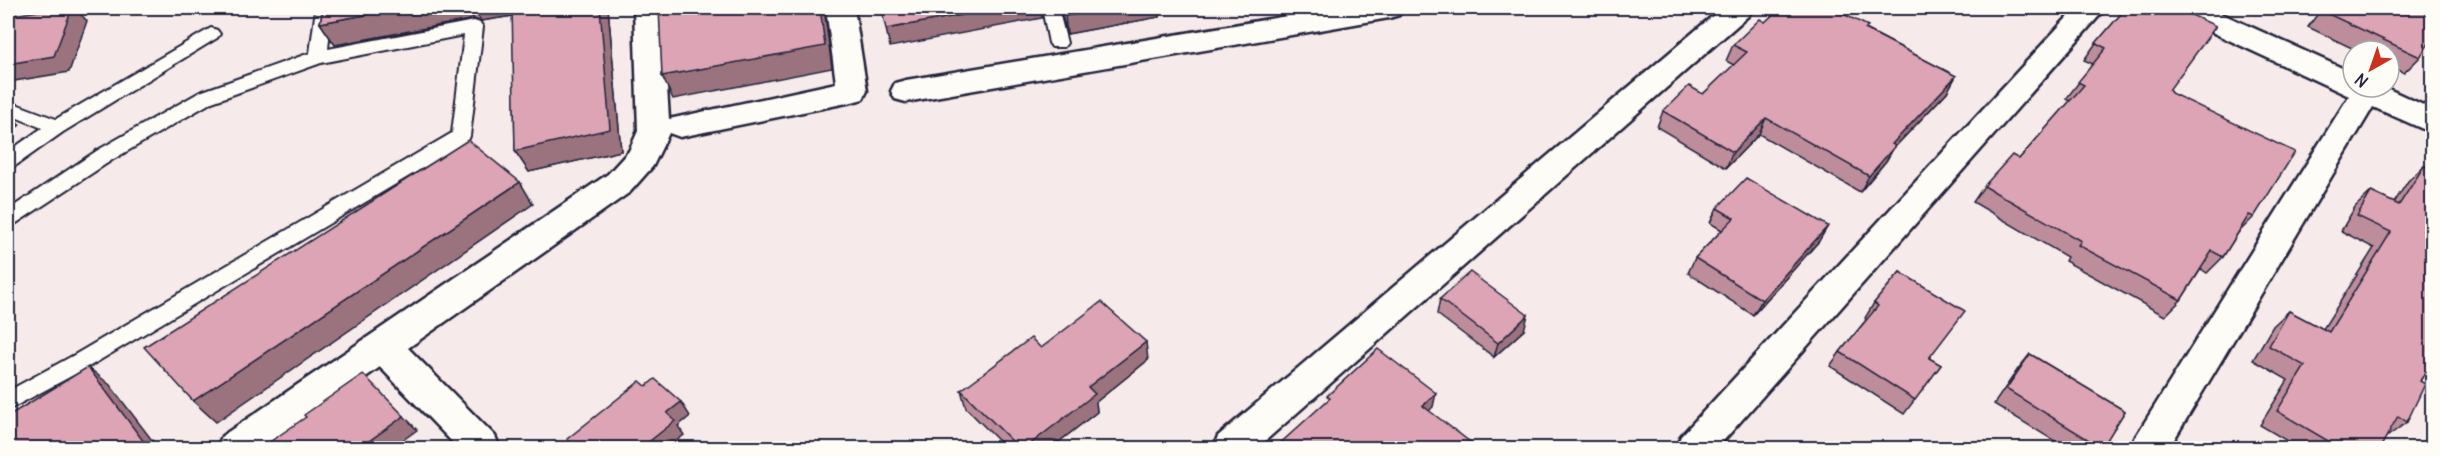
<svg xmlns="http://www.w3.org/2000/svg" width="2440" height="456" font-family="Delius,sans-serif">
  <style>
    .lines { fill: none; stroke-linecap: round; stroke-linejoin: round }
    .service-casing { stroke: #22223b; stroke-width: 4 }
    .minor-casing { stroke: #22223b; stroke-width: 5 }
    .service { fill: #fdfcf7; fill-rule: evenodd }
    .minor { fill: #fdfcf7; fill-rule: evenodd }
    .wall { fill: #bd8d9c; stroke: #22223b; stroke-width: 1.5 }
    .shaded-wall { fill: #9a737f; stroke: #22223b; stroke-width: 1.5 }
    .building { fill: #dca4b5; stroke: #22223b; stroke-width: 1.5 }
  </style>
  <rect width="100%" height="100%" fill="#f6eaea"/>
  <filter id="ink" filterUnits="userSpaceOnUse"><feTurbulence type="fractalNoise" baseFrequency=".0167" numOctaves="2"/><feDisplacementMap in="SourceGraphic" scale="12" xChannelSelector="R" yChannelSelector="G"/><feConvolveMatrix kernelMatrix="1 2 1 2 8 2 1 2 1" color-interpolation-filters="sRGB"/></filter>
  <g filter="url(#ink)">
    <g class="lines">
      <!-- service casing -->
      <g class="service-casing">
        <g id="service">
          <path d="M316 8H332L328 49 474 21 480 23 483 27 470 136 468 141 90 366 8 410V391L76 354 452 133 464 35 321 63 212 102 112 160 15 224 8 226V210L98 150 200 92 310 53Z"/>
          <path d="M1042 8H1058L1067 43 1064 47H1052L1049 43Z"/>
          <path d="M211 28 217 30 220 34 217 38 63 132 15 166 8 168V152L42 128 8 114V101L56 119Z"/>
        </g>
      </g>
      <!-- minor casing -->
      <g class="minor-casing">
        <g id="minor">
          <path d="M634 8H662L669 119 836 83 826 8H854L867 91 863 99 852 102 680 137 669 133 653 166 630 192 408 348 495 436 500 448H458L380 367 264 448H217L222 436 608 174 629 151 638 131Z"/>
          <path d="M1335 8H1403L1399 15 1389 18 906 102 895 99 891 91 895 83 906 80Z"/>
          <path d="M1722 8H1753L1749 15 1257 448H1213L1218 436Z"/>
          <path d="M2076 8H2106L1717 448H1676L1681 436Z"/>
          <path d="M2171 8H2209L2353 73V87H2384L2432 109V133L2373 107 2169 448H2131L2136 436 2349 96 2175 15Z"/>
        </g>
      </g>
      <!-- service -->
      <use href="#service" class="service"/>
      <!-- minor -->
      <use href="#minor" class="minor"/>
    </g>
    <!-- wall -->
    <g class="wall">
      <path d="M323 8H608L621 151 529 172 515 151 513 16 481 21 474 19 335 45 320 23Z"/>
      <path d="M1060 8H1191L1159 14V17L1067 34Z"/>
      <path d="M2126 8 2169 90 2254 217 2238 233 2223 257 2207 273 2201 269 2181 300 2165 316 2065 261 2067 257 1973 202 1984 186 2019 159 2070 101 2066 99 2093 64 2084 60 2096 43Z"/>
      <path d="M2322 8H2433L2420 57 2404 73 2389 65V51H2358L2308 27Z"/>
      <path d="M1765 22 1866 29 1956 76 1947 92 1893 149 1886 161 1860 192 1759 134 1726 168 1657 127 1663 111 1703 94 1734 65 1726 61 1733 45Z"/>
      <path d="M2433 165V359L2420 381 2407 422 2388 436 2387 435 2380 448H2299L2260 425 2288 380 2253 360 2273 326 2289 311 2323 329 2374 248 2341 231 2355 207 2371 192 2394 203 2408 181 2424 166 2430 168Z"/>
      <path d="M1717 208 1819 241 1753 315 1688 273 1695 258 1722 230 1710 223Z"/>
      <path d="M1900 272 1929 358 1941 365 1904 414 1830 366 1840 352 1866 320 1865 318 1874 303Z"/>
      <path d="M1440 299 1524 330 1494 357 1437 314Z"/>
      <path d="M1041 348 1148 360 1096 402 1097 412 1051 448H1006L966 408 961 390Z"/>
      <path d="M2030 354 2125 411 2101 448H2066L1994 404 2018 369Z"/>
    </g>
    <!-- shaded-wall -->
    <g class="shaded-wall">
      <path d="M72 8H75L87 21 69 72 8 82V64Z"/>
      <path d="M405 8H467L474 19 335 45 320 23Z"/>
      <path d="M473 8H521L524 14 481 21Z"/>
      <path d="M600 8H608L621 151 529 172 515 151Z"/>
      <path d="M820 8H824L832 68 673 99 662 76Z"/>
      <path d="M999 8H1041L1042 18 890 47 886 29Z"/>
      <path d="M1110 8H1191L1159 14V17L1067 34 1065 16Z"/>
      <path d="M1956 76 1947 92 1893 149 1886 161 1860 192 1869 176 1892 144Z"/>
      <path d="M8 113 20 125 8 134Z"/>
      <path d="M1766 118 1759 134 1726 168 1733 152Z"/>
      <path d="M520 182 533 204 216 422 193 401Z"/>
      <path d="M1828 226 1819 241 1753 315 1762 300Z"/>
      <path d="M1528 315 1524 330 1494 357 1498 343Z"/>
      <path d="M1146 342 1148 360 1096 402 1097 412 1051 448H1025L1088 387Z"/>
      <path d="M88 367 110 385 158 448H134Z"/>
      <path d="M1436 393 1433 407 1420 420 1423 406Z"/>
      <path d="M681 402 690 416 678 426 684 435 667 448H641L667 413Z"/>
      <path d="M404 416 417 430 392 448H359Z"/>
    </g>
    <!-- building -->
    <g class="building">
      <path d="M57 8H72L54 56 8 64V16Z"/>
      <path d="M323 8H405L320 23Z"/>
      <path d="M512 8H600L610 129 515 151Z"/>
      <path d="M659 8H820L825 46 662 76Z"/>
      <path d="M881 8H999L886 29Z"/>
      <path d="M1062 8H1110L1065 16Z"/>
      <path d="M1780 8H1831L1868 26 1865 29 1956 76 1892 144 1895 146 1869 176 1766 118 1733 152 1663 111 1689 86 1703 94 1747 52 1733 45 1760 19 1765 22Z"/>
      <path d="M2126 8H2176L2216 26 2169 90 2171 93 2295 152 2254 217 2249 215 2223 257 2212 251 2181 300 2078 245 2081 241 1984 186 2012 155 2019 159 2084 85 2078 82 2106 48 2096 43Z"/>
      <path d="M2325 8H2433V37L2420 57 2322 11Z"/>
      <path d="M468 140 520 182 193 401 144 347Z"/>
      <path d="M2424 166 2433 170V359L2420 381 2425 384 2407 422 2398 416 2380 448H2340L2277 411 2305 366 2269 346 2289 311 2329 332 2391 232 2357 216 2371 192 2399 205Z"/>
      <path d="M1746 178 1828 226 1762 300 1695 258 1734 218 1717 208Z"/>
      <path d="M1470 272 1528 315 1498 343 1440 299Z"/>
      <path d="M1900 272 1965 311 1929 358 1941 365 1915 400 1840 352 1878 306 1874 303Z"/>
      <path d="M1101 302 1146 342 1088 387 1095 394 1025 448H1019L961 390 1031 338 1041 348Z"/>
      <path d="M1378 349 1436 393 1423 406 1478 448H1275L1330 398 1327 396Z"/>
      <path d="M2030 354 2125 411 2102 448 2006 389Z"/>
      <path d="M88 367 144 442 134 448H8V416Z"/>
      <path d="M363 374 404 416 359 448H261L306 417 304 415Z"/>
      <path d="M655 379 681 402 667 413 675 421 641 448H577L567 439 640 381 646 386Z"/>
      <path d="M1934 444 1941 448H1930Z"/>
    </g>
  </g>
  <!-- margin -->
  <rect width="2440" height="456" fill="none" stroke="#fdfcf7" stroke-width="30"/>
  <rect x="15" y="15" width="2410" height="426" fill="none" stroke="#22223b" stroke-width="2" filter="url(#ink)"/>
  <!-- north arrow -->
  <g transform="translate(2371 69) rotate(220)"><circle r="28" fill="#fdfcf7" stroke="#a5a5ac" stroke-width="1.5"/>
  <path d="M0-4.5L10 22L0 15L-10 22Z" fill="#c8321e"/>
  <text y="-9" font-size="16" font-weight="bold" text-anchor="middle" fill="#22223b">N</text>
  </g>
</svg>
